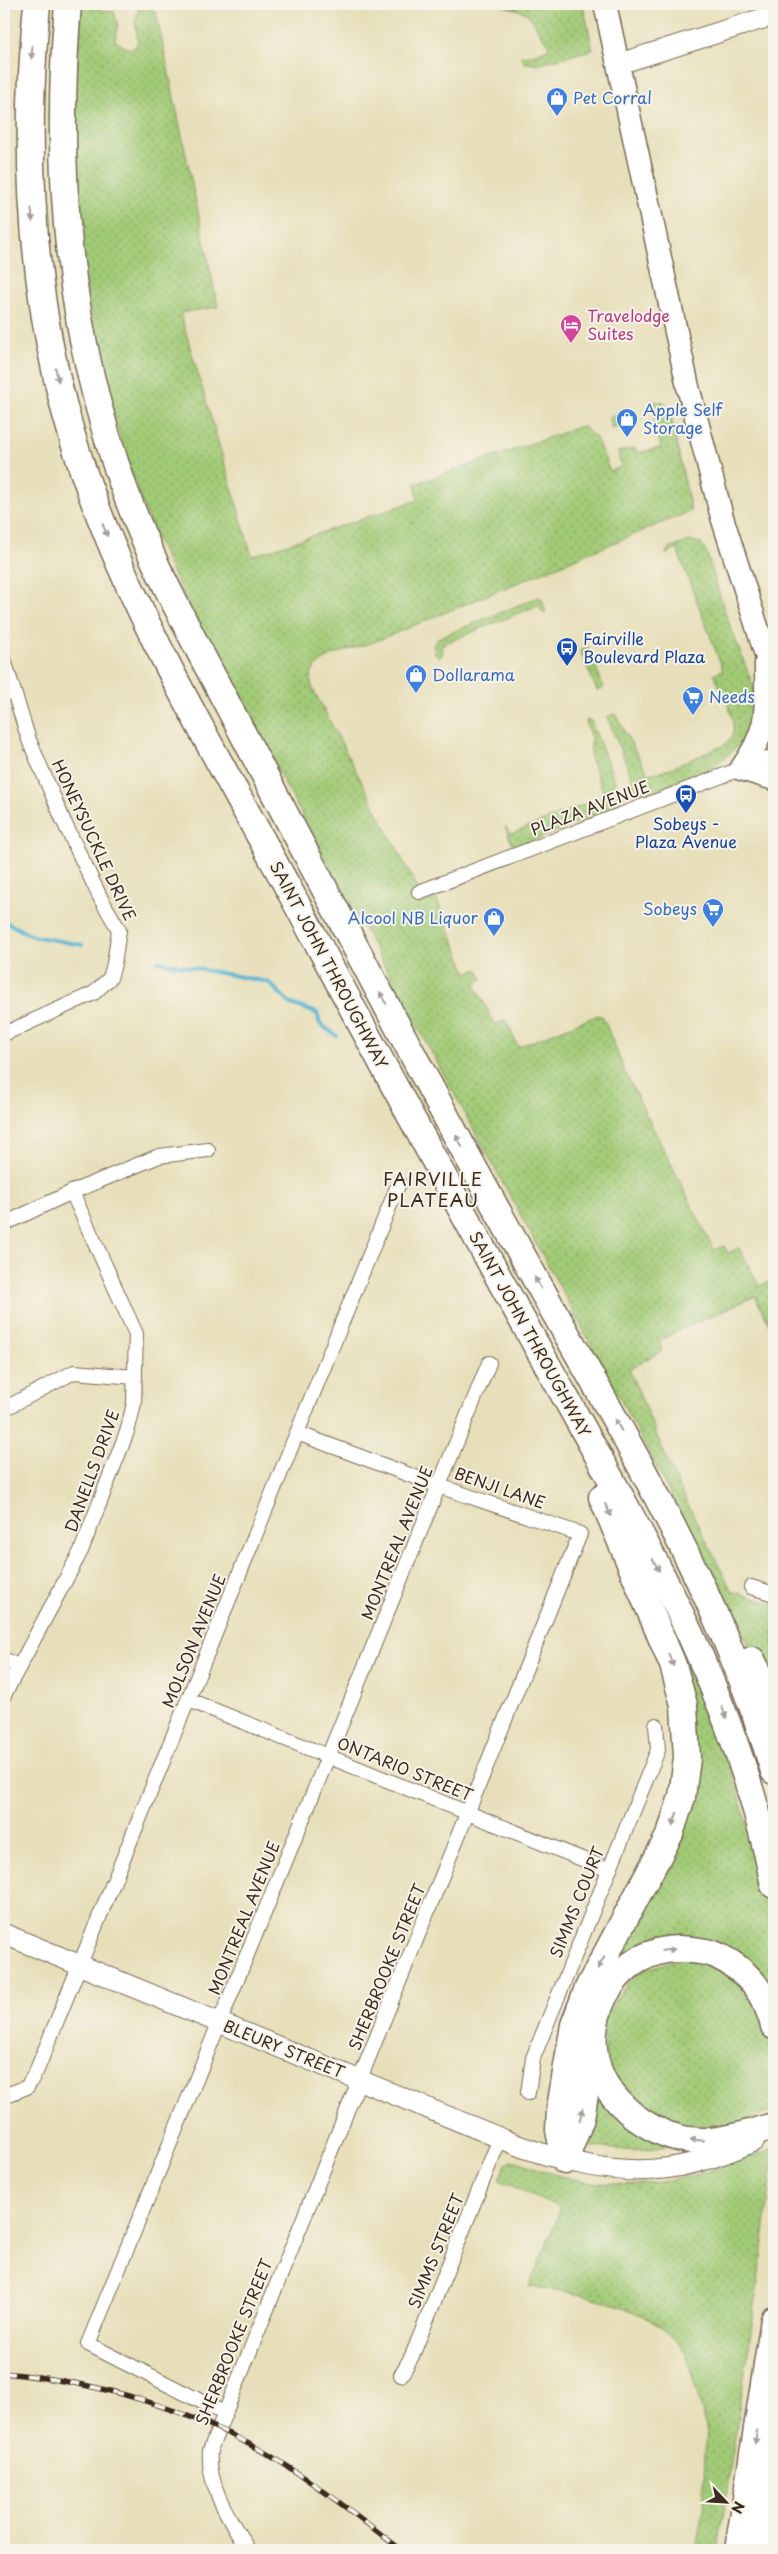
<svg xmlns="http://www.w3.org/2000/svg" width="778" height="2554" font-family="'Playpen Sans',sans-serif">
  <style>
    .green { fill: url(#green-dots); stroke: #6e7a4a }
    .lines { fill: none; stroke-linecap: round; stroke-linejoin: round }
    .stream { stroke: #51b2d0; stroke-width: 4 }
    .street-casing { stroke: #776954; stroke-width: 16 }
    .secondary-casing { stroke: #776954; stroke-width: 22 }
    .primary-casing { stroke: #776954; stroke-width: 25 }
    .highway-casing { stroke: #776954; stroke-width: 29 }
    .street { stroke: #fff; stroke-width: 14 }
    .secondary { stroke: #fff; stroke-width: 20 }
    .primary { stroke: #fff; stroke-width: 22 }
    .highway { stroke: #fff; stroke-width: 26 }
    .rail-casing { stroke: #3b2a1e; stroke-width: 5.5 }
    .rail { stroke: #f7f3e8; stroke-width: 4; stroke-dasharray: 11; stroke-linecap: butt }
    .oneway { fill: #a79f9a }
    .labels { text-anchor: middle; stroke-width: 4; stroke-linejoin: round; paint-order: stroke }
    .shop-label { font-size: 16px; fill: #366cbe; stroke: #f7f3e8; text-anchor: start }
    .hotel-label { font-size: 16px; fill: #b23c85; stroke: #f7f3e8; text-anchor: start }
    .transit-label { font-size: 16px; fill: #164399; stroke: #f7f3e8; text-anchor: start }
    .street-label { font-size: 16px; fill: #3b2a1e; stroke: #f7f3e8 }
    .neighbourhood-label { font-size: 18px; letter-spacing: 1px; fill: #3b2a1e; stroke: #f7f3e8 }
  </style>
  <defs>
    <pattern id="green-dots" width="8" height="8" patternUnits="userSpaceOnUse" patternTransform="scale(1.25)"><rect width="8" height="8" fill="#a1ca76"/><path d="M2 2h.1M6 6h.1" fill="none" stroke="#84a460" stroke-width="1.8" stroke-linecap="round"/></pattern>
  </defs>
  <rect width="100%" height="100%" fill="#f7f3e8"/>
  <filter id="ink" filterUnits="userSpaceOnUse"><feTurbulence type="fractalNoise" baseFrequency=".02" numOctaves="2"/><feDisplacementMap in="SourceGraphic" scale="10" xChannelSelector="R" yChannelSelector="G"/><feConvolveMatrix kernelMatrix="1 2 1 2 8 2 1 2 1" color-interpolation-filters="sRGB"/></filter>
  <filter id="wash" filterUnits="userSpaceOnUse"><feTurbulence type="fractalNoise" baseFrequency=".0096" numOctaves="4" result="noise"/><feDisplacementMap in="SourceGraphic" scale="20" xChannelSelector="R" yChannelSelector="G"/><feGaussianBlur stdDeviation="1.12" result="paint"/><feColorMatrix in="noise" values="0 0 0 0 0 0 0 0 0 0 0 0 0 0 0 0 0 1.4 0 .05"/><feComposite in="paint" operator="in"/></filter>
  <g filter="url(#wash)">
    <rect width="100%" height="100%" fill="#e7dfb9"/>
    <!-- green -->
    <g class="green">
      <path d="M140 4H152L151 10 156 12 218 307 180 313 252 556 418 500 415 484 582 426 596 438 610 471 621 467 618 452 635 448 637 453 661 448 655 422 654 402H664L669 407 691 511 374 642C353 649 299 658 313 689L425 902 436 898 467 973 478 969 482 979 475 985 495 1025 506 1020 518 1047 598 1015 603 1017 625 1072 714 1250 724 1246 728 1253 739 1248 759 1286 774 1280V1291L768 1294 774 1308V1334L755 1296 659 1340 662 1351 629 1369 675 1479 732 1591 774 1604V1693L609 1377 209 645C186 600 162 555 144 508 103 398 79 282 75 165 73 112 77 58 81 6L114 12 118 24 115 41 129 49 135 47 138 42 135 23Z"/>
      <path d="M499 4H583L593 50 536 64 525 63 521 56 533 55 548 49 549 44C539 37 538 27 531 18 523 8 510 9 499 4Z"/>
      <path d="M619 414 629 425 612 429 608 417Z"/>
      <path d="M690 541 701 543 706 551 726 615 754 688 757 713 751 730 740 744 711 769 643 795 637 791 607 717 615 714 648 774 664 771 722 746C748 734 722 693 714 674L723 670 677 549 666 554 668 549Z"/>
      <path d="M538 597 542 599 546 613 542 612 539 605 441 645 443 654 440 657 435 653 433 646 438 638Z"/>
      <path d="M588 647 604 688 597 691 580 650Z"/>
      <path d="M587 720 591 721 621 796 619 805 521 846 512 844 505 826 511 834 605 796 590 757 591 738 586 723Z"/>
      <path d="M687 1654 728 1755 763 1884 774 1951V1998L749 1965 632 1955 578 2039 674 1840 677 1658Z"/>
      <path d="M688 1956 744 1982 769 2037 773 2111 745 2122 725 2126H686L667 2121 643 2111 607 2072 603 2019 634 1973Z"/>
      <path d="M593 2079 674 2145 635 2151 583 2146Z"/>
      <path d="M772 2149 771 2179 754 2312 718 2550H696L703 2509 706 2425 686 2354C658 2307 578 2291 529 2287L561 2208 499 2180 505 2165C508 2163 511 2161 515 2161 525 2162 535 2169 544 2171 563 2177 581 2181 601 2183 664 2190 714 2170 772 2149Z"/>
    </g>
    <g class="lines">
      <!-- stream -->
      <g class="stream">
        <path d="M4 921 32 936 82 945"/>
        <path d="M157 961 268 982 291 1004 317 1013 320 1024 337 1036"/>
      </g>
    </g>
  </g>
  <g filter="url(#ink)">
    <g class="lines">
      <!-- street casing -->
      <g class="street-casing">
        <g id="street">
          <path d="M4 660 29 740 64 822 101 899 119 930 114 964 110 978 94 993 4 1034"/>
          <path d="M419 892 774 756"/>
          <path d="M4 1224 72 1192 159 1156 208 1150"/>
          <path d="M4 1409 74 1372 135 1377"/>
          <path d="M751 1587 774 1594"/>
          <path d="M4 1659 19 1667"/>
          <path d="M4 1695 81 1551 128 1429 134 1403 136 1334 72 1192"/>
          <path d="M189 1700 609 1870"/>
          <path d="M528 2093 533 2058 658 1750 656 1725"/>
          <path d="M4 2096 27 2087 36 2072 399 1183"/>
          <path d="M401 2375 412 2356 500 2138"/>
          <path d="M224 2413 88 2344 489 1363"/>
          <path d="M248 2550C230 2519 207 2487 210 2450L580 1534 439 1486 297 1433"/>
        </g>
      </g>
      <!-- secondary casing -->
      <g class="secondary-casing">
        <g id="secondary">
          <path d="M618 64 774 15"/>
          <path d="M4 1934 522 2147C611 2177 668 2181 754 2141"/>
        </g>
      </g>
      <!-- primary casing -->
      <g class="primary-casing">
        <g id="primary">
          <path d="M605 4 688 387 722 517 774 680"/>
          <path d="M766 663C766 711 770 728 741 769L774 779"/>
        </g>
      </g>
      <!-- highway casing -->
      <g class="highway-casing">
        <g id="highway">
          <path d="M37 4C21 173 33 341 94 501 146 639 223 767 293 897 377 1054 461 1212 549 1368 641 1533 738 1697 774 1885"/>
          <path d="M68 4C54 173 67 330 125 491 146 549 175 604 203 658 239 727 275 796 312 865 392 1016 472 1168 557 1317 640 1463 725 1609 774 1771"/>
          <path d="M752 1660 774 1704"/>
          <path d="M774 2026C766 1993 746 1969 716 1955 705 1950 691 1950 679 1949 619 1949 580 2013 598 2068 604 2087 618 2103 634 2116 655 2132 681 2142 708 2141 730 2140 753 2132 774 2126"/>
          <path d="M565 2160 581 2118 592 2053"/>
          <path d="M565 2161 559 2130 560 2108 574 2025 588 1988 670 1834 682 1797 687 1758 684 1705 673 1665 602 1497"/>
          <path d="M738 2550 774 2320"/>
          <path d="M757 2550 774 2445"/>
        </g>
      </g>
      <!-- street -->
      <use href="#street" class="street"/>
      <!-- secondary -->
      <use href="#secondary" class="secondary"/>
      <!-- primary -->
      <use href="#primary" class="primary"/>
      <!-- highway -->
      <use href="#highway" class="highway"/>
      <!-- rail casing -->
      <g class="rail-casing">
        <path id="rail" d="M4 2373C100 2382 196 2410 279 2461 322 2488 362 2519 401 2550"/>
      </g>
      <!-- rail -->
      <use href="#rail" class="rail"/>
    </g>
    <!-- one-way arrows -->
    <defs><path id="oneway-solid" d="M-6-.8H1V-3.2L6.5 0L1 3.2V.8H-6Z" transform="scale(1.25)"/></defs>
    <g class="oneway">
      <use href="#oneway-solid" transform="translate(32 52) rotate(94)"/>
      <use href="#oneway-solid" transform="translate(32 215) rotate(86)"/>
      <use href="#oneway-solid" transform="translate(57 375) rotate(77)"/>
      <use href="#oneway-solid" transform="translate(105 530) rotate(68)"/>
      <use href="#oneway-solid" transform="translate(383 998) rotate(-118)"/>
      <use href="#oneway-solid" transform="translate(459 1141) rotate(-119)"/>
      <use href="#oneway-solid" transform="translate(538 1283) rotate(-119)"/>
      <use href="#oneway-solid" transform="translate(618 1425) rotate(-120)"/>
      <use href="#oneway-solid" transform="translate(608 1510) rotate(65)"/>
      <use href="#oneway-solid" transform="translate(656 1565) rotate(62)"/>
      <use href="#oneway-solid" transform="translate(671 1660) rotate(69)"/>
      <use href="#oneway-solid" transform="translate(724 1712) rotate(69)"/>
      <use href="#oneway-solid" transform="translate(675 1819) rotate(109)"/>
      <use href="#oneway-solid" transform="translate(668 1950) rotate(-7)"/>
      <use href="#oneway-solid" transform="translate(601 1963) rotate(119)"/>
      <use href="#oneway-solid" transform="translate(581 2115) rotate(-77)"/>
      <use href="#oneway-solid" transform="translate(697 2140) rotate(-175)"/>
      <use href="#oneway-solid" transform="translate(756 2437) rotate(99)"/>
    </g>
  </g>
  <!-- icons -->
  <defs>
    <g id="shop-pin" transform="scale(1.125)"><path d="M0 17L-7.5 6A9.5 9.5 0 1 1 7.5 6Z" fill="#3f7fe0" stroke="#f7f3e8"/><path d="M-5-2.5h2.3a2.7 3.5 0 0 1 5.4 0H5L5.5 6h-11ZM-1.5-2.5h3a1.5 2.3 0 0 0-3 0Z" fill="#fff"/></g>
    <g id="hotel-pin" transform="scale(1.125)"><path d="M0 17L-7.5 6A9.5 9.5 0 1 1 7.5 6Z" fill="#d1479c" stroke="#f7f3e8"/><path d="M-6-4.5h1.5V1H6V5H4.5V3h-9V5H-6ZM-4 0a1.8 1.8 0 1 1 3.6 0ZM.5 0V-2.5h3Q6-2.5 6 0Z" fill="#fff"/></g>
    <g id="bus-pin" transform="scale(1.125)"><path d="M0 17L-7.5 6A9.5 9.5 0 1 1 7.5 6Z" fill="#1a4fb4" stroke="#f7f3e8"/><path d="M-5-6H5V4H4V6H2V4H-2V6H-4V4H-5ZM-3.5-4V0h7V-4ZM-3.5 1.2v1.5H-2V1.2ZM2 1.2v1.5H3.5V1.2Z" fill="#fff"/></g>
    <g id="supermarket-pin" transform="scale(1.125)"><path d="M0 17L-7.5 6A9.5 9.5 0 1 1 7.5 6Z" fill="#3f7fe0" stroke="#f7f3e8"/><path d="M-6-5.5h2.5l.6 2H6L4.5 2H-2.5L-4.4-4H-6ZM-1.5 3.2a1.3 1.3 0 1 0 .1 0ZM3 3.2a1.3 1.3 0 1 0 .1 0Z" fill="#fff"/></g>
  </defs>
  <g fill-rule="evenodd">
    <use href="#shop-pin" x="557" y="98"/>
    <use href="#hotel-pin" x="571" y="325"/>
    <use href="#shop-pin" x="627" y="419"/>
    <use href="#bus-pin" x="567" y="648"/>
    <use href="#shop-pin" x="416" y="675"/>
    <use href="#supermarket-pin" x="693" y="697"/>
    <use href="#bus-pin" x="686" y="795"/>
    <use href="#supermarket-pin" x="713" y="909"/>
    <use href="#shop-pin" x="494" y="918"/>
  </g>
  <g class="labels">
    <!-- shop labels -->
    <g class="shop-label">
      <text x="573" y="104">Pet Corral</text>
      <text x="643" y="416">Apple Self<tspan x="643" dy="18">Storage</tspan></text>
      <text x="432" y="681">Dollarama</text>
      <text x="709" y="703">Needs</text>
      <text x="697" y="915" text-anchor="end">Sobeys</text>
      <text x="478" y="924" text-anchor="end">Alcool NB Liquor</text>
    </g>
    <!-- hotel labels -->
    <g class="hotel-label">
      <text x="587" y="322">Travelodge<tspan x="587" dy="18">Suites</tspan></text>
    </g>
    <!-- transit labels -->
    <g class="transit-label">
      <text x="583" y="645">Fairville<tspan x="583" dy="18">Boulevard Plaza</tspan></text>
      <text x="686" y="830" text-anchor="middle">Sobeys -<tspan x="686" dy="18">Plaza Avenue</tspan></text>
    </g>
    <!-- street labels -->
    <g class="street-label">
      <text transform="translate(590 808) rotate(-21)" y="6">PLAZA AVENUE</text>
      <text transform="translate(94 840) rotate(65)" y="6">HONEYSUCKLE DRIVE</text>
      <text transform="translate(329 965) rotate(62)" y="6">SAINT JOHN THROUGHWAY</text>
      <text transform="translate(530 1334) rotate(61)" y="6">SAINT JOHN THROUGHWAY</text>
      <text transform="translate(92 1471) rotate(-70)" y="6">DANELLS DRIVE</text>
      <text transform="translate(500 1488) rotate(19)" y="6">BENJI LANE</text>
      <text transform="translate(397 1543) rotate(-68)" y="6">MONTREAL AVENUE</text>
      <text transform="translate(194 1641) rotate(-68)" y="6">MOLSON AVENUE</text>
      <text transform="translate(405 1769) rotate(22)" y="6">ONTARIO STREET</text>
      <text transform="translate(577 1902) rotate(-68)" y="6">SIMMS COURT</text>
      <text transform="translate(244 1918) rotate(-68)" y="6">MONTREAL AVENUE</text>
      <text transform="translate(387 1967) rotate(-68)" y="6">SHERBROOKE STREET</text>
      <text transform="translate(284 2049) rotate(22)" y="6">BLEURY STREET</text>
      <text transform="translate(436 2251) rotate(-68)" y="6">SIMMS STREET</text>
      <text transform="translate(234 2342) rotate(-68)" y="6">SHERBROOKE STREET</text>
    </g>
    <!-- neighbourhood labels -->
    <g class="neighbourhood-label">
      <text x="433" y="1186">FAIRVILLE<tspan x="433" dy="21">PLATEAU</tspan></text>
    </g>
  </g>
  <!-- margin -->
  <rect width="778" height="2554" fill="none" stroke="#f7f3e8" stroke-width="20"/>
  <!-- north arrow -->
  <g transform="translate(726 2502) rotate(115)" stroke="#f7f3e8" stroke-width="4" paint-order="stroke">
  <path d="M0-4L9 19L0 12L-9 19Z" fill="#3b2a1e"/>
  <text y="-8" font-size="14" font-weight="bold" text-anchor="middle" fill="#3b2a1e">N</text>
  </g>
</svg>
